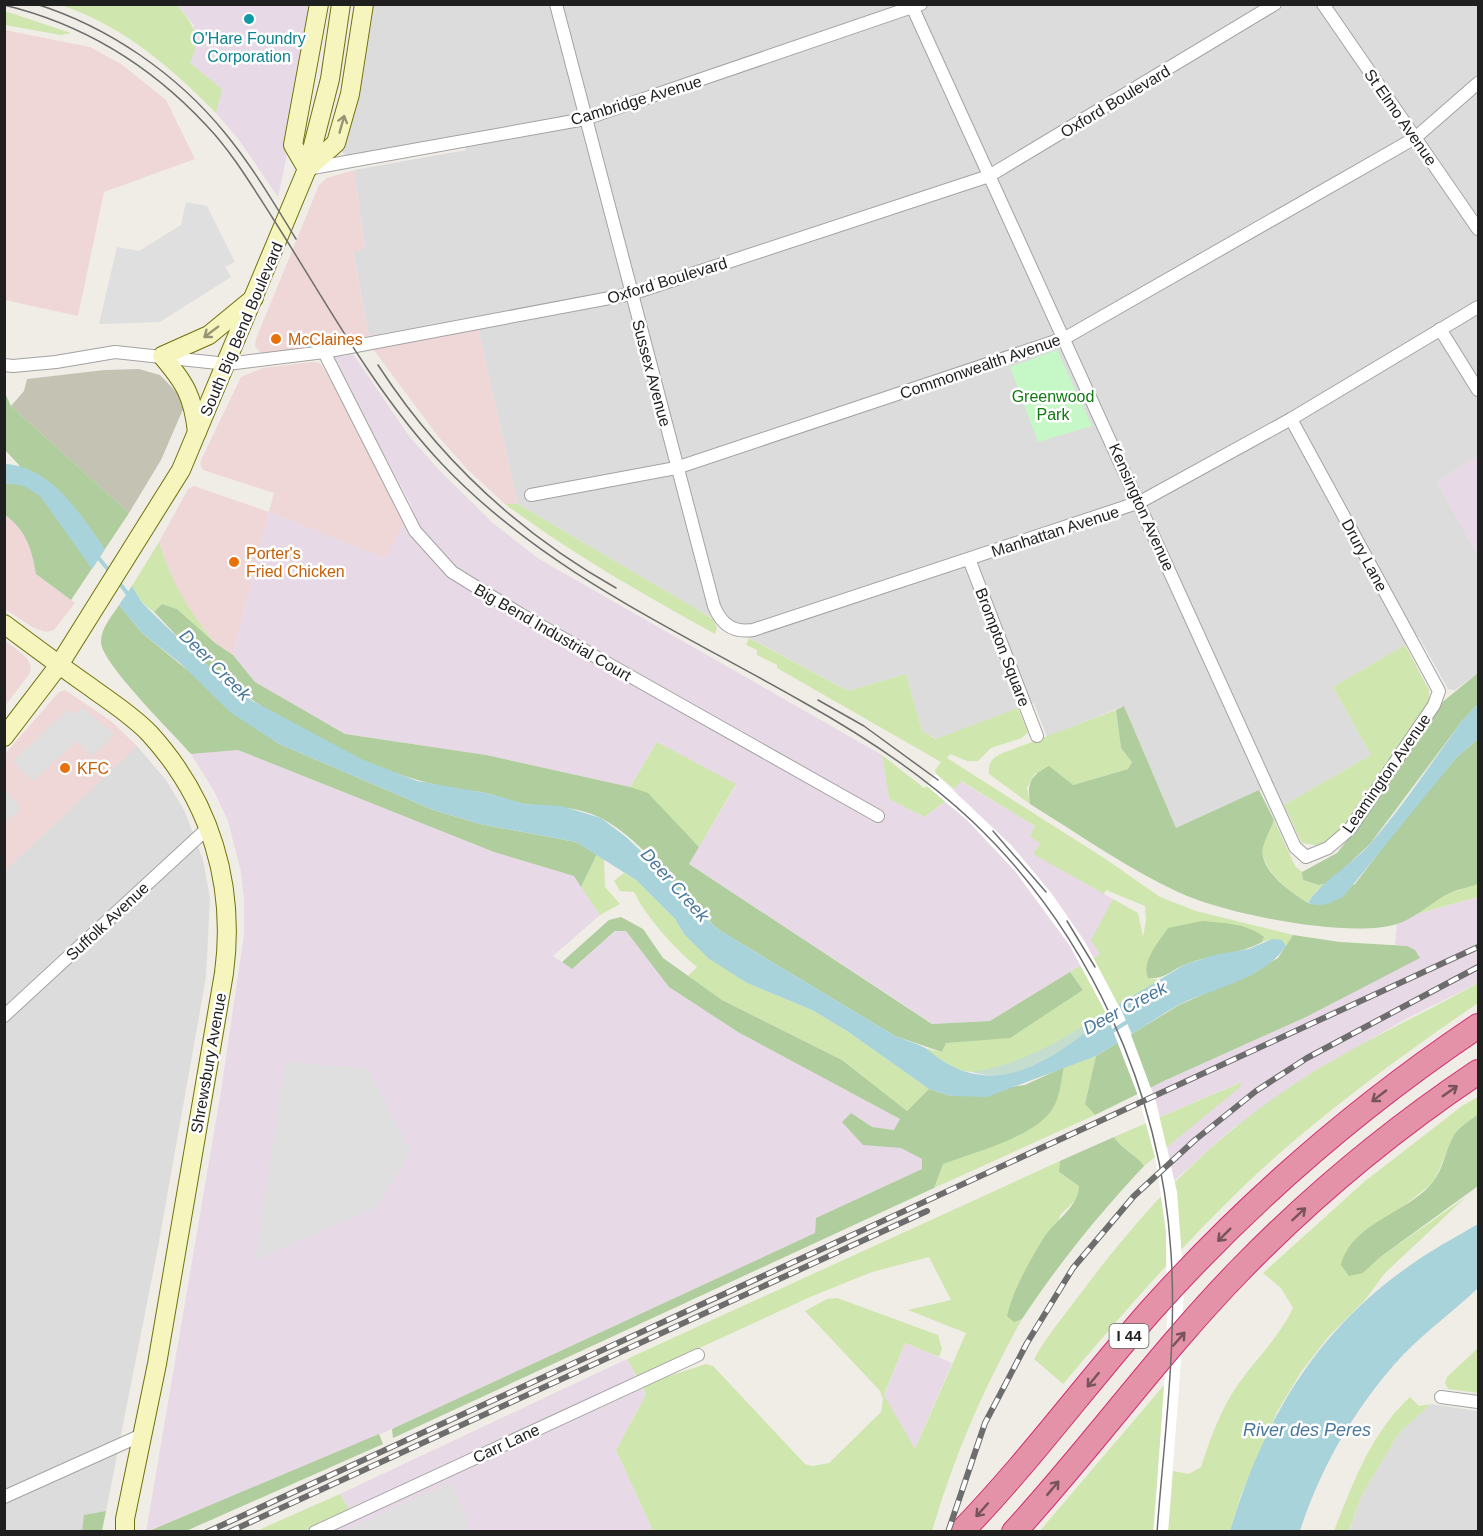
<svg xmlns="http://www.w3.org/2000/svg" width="1483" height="1536" font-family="Helvetica,sans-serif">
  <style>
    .residential { fill: #dddcdc }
    .commercial { fill: #efd7d7 }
    .industrial { fill: #e8d9e7 }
    .construction { fill: #c4c2b2 }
    .grass { fill: #cfe7af }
    .forest { fill: #afcd9d }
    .wetland { fill: #c4ddcf }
    .park { fill: #c6f7c6 }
    .parking { fill: #dfdfdf }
    .water { fill: #a9d3db }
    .pier { fill: #fff }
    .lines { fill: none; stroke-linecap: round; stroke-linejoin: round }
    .stream { stroke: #a9d3db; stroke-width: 4 }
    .street-casing { stroke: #a3a3a3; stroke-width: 14 }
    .secondary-casing { stroke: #6f720b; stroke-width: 20 }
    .highway-casing { stroke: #d22f73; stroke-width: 26 }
    .street { stroke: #fff; stroke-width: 12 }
    .secondary { stroke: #f6f5bd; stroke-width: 18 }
    .highway { stroke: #e392a7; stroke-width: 24 }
    .tram { stroke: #6d6d6d; stroke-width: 1.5 }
    .rail-casing { stroke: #6d6d6d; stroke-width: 6 }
    .rail { stroke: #fff; stroke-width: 4; stroke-dasharray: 11; stroke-linecap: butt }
    .oneway { stroke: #959576 }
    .oneway2 { stroke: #77535c }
    .culture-dot { fill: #0f9aa8; stroke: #fff; stroke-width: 2 }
    .food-dot { fill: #e8710a; stroke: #fff; stroke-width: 2 }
    .labels { text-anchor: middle; stroke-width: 5; stroke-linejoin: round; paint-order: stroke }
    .shield { fill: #fff; stroke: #626262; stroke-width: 1.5 }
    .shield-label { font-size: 15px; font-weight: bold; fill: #1f1f1f }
    .culture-label { font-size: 16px; fill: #0d838f; stroke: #fff }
    .street-label { font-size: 16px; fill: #1f1f1f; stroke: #fff }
    .food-label { font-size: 16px; fill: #c56008; stroke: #fff; text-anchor: start }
    .park-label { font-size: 16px; fill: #117912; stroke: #fff }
    .water-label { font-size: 18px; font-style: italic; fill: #4a789c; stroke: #fff }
  </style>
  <rect width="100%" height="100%" fill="#f0ece6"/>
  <!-- residential -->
  <g class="residential">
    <path d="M371 5H1478V456L1437 482 1478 555V673L1455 690 1448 689 1419 637 1333 687 1371 755 1284 805 1274 784 1176 828 1124 706 1047 737 1034 703 937 739 922 731 906 674 848 691 696 609 518 504 478 329 530 320 527 307 369 336 353 251 365 248 354 170 466 150 462 136 352 155H346L342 152Z"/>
    <path d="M137 746 166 780 185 812 203 860 210 898 206 977 158 1247 106 1511 85 1515 82 1531H5L4 871Z"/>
    <path d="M1431 1404 1478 1411V1531L1349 1532 1361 1497 1399 1433Z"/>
  </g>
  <!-- commercial -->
  <g class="commercial">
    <path d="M5 30 90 47 121 64 166 100 195 159 104 192 78 316 5 300Z"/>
    <path d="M354 170 365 249 353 252 369 336 261 354 255 346 256 339 319 185 327 178Z"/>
    <path d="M478 329 518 504H505L467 469 437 435 373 349Z"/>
    <path d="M312 362 320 363 326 372 405 521 385 559 269 512 233 655 215 643 190 611 171 578 159 542 188 489 194 486 269 512 274 493 203 470 200 464 202 458 241 377 263 368Z"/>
    <path d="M4 515 15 522 31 545 36 574 75 603 54 630 46 632 34 628 5 609Z"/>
    <path d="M7 642 26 657 31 666 30 673 5 706 4 645Z"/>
    <path d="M65 690 111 721 137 746 5 871V754L59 692Z"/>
  </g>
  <!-- industrial -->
  <g class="industrial">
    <path d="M177 5H312L292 131 278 197 239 140 216 113 221 89 189 62 194 25Z"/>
    <path d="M353 354 409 436 439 470 493 523 539 559 882 755 889 799 924 817 944 803 960 781 1035 826 1040 844 1034 854 1113 899 1092 940 1100 954 990 1021 933 1024 689 864 736 785 657 742 630 787 486 755 345 734 255 682 233 655 269 512 385 558 412 507 332 358Z"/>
    <path d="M1478 456V555L1437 482Z"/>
    <path d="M238 750 494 852 574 876 600 915 553 956 572 969 616 931H626L669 987 738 1032 900 1119 895 1130 872 1127 863 1144 901 1148 923 1159 922 1169 816 1218 815 1233 392 1429 146 1532 221 1091 244 935V900L241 872 228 821 214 791 191 754Z"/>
    <path d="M1478 897V983L1404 1020 1311 1074 1232 1129 1174 1181 1167 1146 1241 1082 1160 1117 1151 1087 1306 1017 1336 1001 1407 946 1395 945 1397 924 1413 915Z"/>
    <path d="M905 1343 952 1363 914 1451 884 1396Z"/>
    <path d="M627 1359 646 1395 616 1450 653 1531 332 1532 355 1520 340 1494Z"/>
  </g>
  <!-- construction -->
  <path class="construction" d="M139 369 160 375 180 396 184 407 161 460 129 513 11 406 24 391 27 379 105 370Z"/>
  <!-- grass -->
  <g class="grass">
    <path d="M61 5H177C194 25 202 37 190 63L222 89 216 113C171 67 123 26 61 5Z"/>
    <path d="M5 11 71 33 61 35 5 25Z"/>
    <path d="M505 504H518L713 619 717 628 715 634C641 593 574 555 505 504Z"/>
    <path d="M159 542C173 585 187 608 215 643L177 609 162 604 154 612 142 603 132 586Z"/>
    <path d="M749 638 848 691 906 674 922 731 936 739 1018 708 1028 732 1022 738 991 748 978 761H967L950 754 947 758 1107 860 1160 897 1196 911 1293 935 1286 946C1278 938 1272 939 1262 942L1264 937 1148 978 1160 980C1115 1007 1024 1073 974 1072 955 1072 939 1058 924 1048L942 1052 946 1043 1010 1037 1083 990 1070 972 1100 954 1091 940 1113 899 1138 913 1143 937 1146 920 1145 906 1106 890 1104 894 1033 854 1040 844 1030 836 1035 826 961 781 954 789 936 774 935 770 941 762 777 668V665L757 655V650L746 645Z"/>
    <path d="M1405 645 1429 690V702L1347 824 1321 846 1302 843 1284 805 1371 755 1333 687Z"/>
    <path d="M1116 710 1121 748 1132 762 1128 769 1073 785 1035 773 1027 788 1030 804 989 774C988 764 991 759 1000 754Z"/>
    <path d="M657 742 736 784 699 847 648 794 630 787Z"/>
    <path d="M882 755 924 788 927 786 946 801 924 817 889 799Z"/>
    <path d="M1274 820 1295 866 1302 872 1303 880 1319 885 1328 883 1317 890 1308 902C1292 896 1258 867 1263 846 1265 838 1271 829 1274 820Z"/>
    <path d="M597 854 604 859 605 887 620 904 600 915 581 887Z"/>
    <path d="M624 873 636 880 675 919 684 934 747 983 812 1010 847 1031 929 1089 907 1111 842 1060 722 1000 688 976 697 967C675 949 646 917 634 892L620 891 614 881Z"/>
    <path d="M1478 884V897L1413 915 1447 894Z"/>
    <path d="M1478 983V1003C1398 1058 1319 1115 1248 1182 1182 1245 1122 1314 1063 1384L1034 1359C1048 1334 1067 1312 1084 1289 1150 1201 1216 1133 1310 1074 1365 1040 1423 1014 1478 983Z"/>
    <path d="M1096 1056 1085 1104 1095 1115 934 1188 942 1164 1018 1136 1054 1106 1064 1067Z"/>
    <path d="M1242 1082 1239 1088 1144 1166C1136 1154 1122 1150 1114 1137Z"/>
    <path d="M1478 1097V1114L1455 1133 1434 1182 1397 1211 1371 1226 1363 1273 1379 1258 1466 1197 1385 1273 1365 1300 1329 1336 1301 1372 1277 1412 1241 1495 1230 1531 1168 1532 1173 1471 1189 1474 1201 1467C1210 1439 1221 1408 1239 1383 1257 1358 1280 1336 1293 1308L1281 1288 1263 1273 1364 1182 1462 1106Z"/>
    <path d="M1060 1161 1059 1172 1079 1186V1197L1061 1214 1014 1321 1022 1319C984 1387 954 1456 932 1531H653L616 1450 646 1395 642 1385 706 1364 713 1366 805 1464 812 1466 829 1463 881 1412 883 1399 880 1391 805 1311 827 1299 837 1298 938 1335 942 1349 939 1357 905 1343 884 1395 915 1449 966 1333 908 1310 951 1300 929 1257 872 1272 810 1297 637 1377 627 1359Z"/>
    <path d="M1478 1348V1393L1448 1389 1445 1383 1447 1377Z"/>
    <path d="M1165 1384 1153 1531 1039 1532Z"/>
    <path d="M1410 1397 1419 1406 1431 1404 1399 1433 1361 1497 1349 1531H1334C1353 1483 1371 1433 1410 1397Z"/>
    <path d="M340 1494 350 1511 304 1531 254 1532Z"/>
  </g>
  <!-- forest -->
  <g class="forest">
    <path d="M5 393 11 406 129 513 71 600 36 574C32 549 26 530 5 515L4 483 24 485 19 465 5 450Z"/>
    <path d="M162 604 177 609 215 643 233 655 255 682 345 734 486 755 630 787 648 793 699 847 689 864 932 1024 990 1021 1070 972 1083 990 1010 1038 946 1043 942 1052 895 1036 719 930C682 897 645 841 601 818 577 806 551 807 526 804 512 802 499 796 486 793 473 790 459 790 446 787 368 772 261 714 202 661 185 646 170 628 154 612Z"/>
    <path d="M119 605 142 633 277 743 433 810 480 824 576 842 597 854 581 887 574 876 494 852 238 750 191 754C174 734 101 663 101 642 101 628 112 616 119 605Z"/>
    <path d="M1478 673V704L1462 721 1370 844 1328 883 1319 885 1303 880 1302 872 1337 853 1356 829 1440 704Z"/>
    <path d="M1124 706 1176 828 1259 790 1274 820C1271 829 1265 838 1263 847 1258 871 1294 895 1310 904L1355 884 1406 817 1457 757 1478 739V884C1467 888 1454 890 1444 896 1429 905 1413 919 1397 924 1350 939 1224 914 1178 892 1126 868 1079 834 1030 804 1027 783 1030 776 1049 766L1073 785 1128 769 1132 762 1121 748 1116 710Z"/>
    <path d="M621 917 643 929 663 958 722 1000 842 1060 907 1111 929 1089 951 1096 1025 1085 1064 1067C1061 1080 1060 1097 1053 1108 1036 1137 974 1152 943 1164L934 1188 393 1438 392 1429 815 1233 816 1218 922 1169V1159L901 1148 863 1145 842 1122 851 1113 872 1127 894 1130 900 1119 738 1032 669 987 626 931H615L572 969 562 962 609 920Z"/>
    <path d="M1202 921C1222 923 1247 923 1264 937L1262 942C1239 955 1211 954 1186 964 1171 970 1164 980 1148 978 1141 961 1159 942 1168 928Z"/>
    <path d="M1293 935 1340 942 1407 946 1415 950 1420 958 1306 1017 1166 1080 1095 1115 1085 1104 1096 1056 1179 1005 1250 974 1278 958Z"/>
    <path d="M1478 1114V1186L1379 1258 1363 1273 1349 1276 1341 1265C1352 1222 1407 1214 1433 1182 1443 1170 1446 1149 1454 1135 1459 1127 1471 1120 1478 1114Z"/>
    <path d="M1114 1137C1122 1150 1136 1154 1144 1166 1099 1214 1059 1263 1022 1319L1014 1322 1007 1316C1013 1290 1029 1262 1043 1239 1054 1221 1079 1207 1079 1186L1059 1172 1060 1161Z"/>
    <path d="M379 1434 383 1444 186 1531H149Z"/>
    <path d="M106 1511 102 1531H82L84 1515Z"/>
  </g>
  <!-- wetland -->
  <path class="wetland" d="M1126 1000C1085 1033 1030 1090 972 1072 1031 1063 1076 1030 1126 1000Z"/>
  <!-- park -->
  <path class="park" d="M1057 350 1092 426 1038 442 1010 367Z"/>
  <!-- parking -->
  <g class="parking">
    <path d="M186 202 207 206 235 262 225 267 231 277 160 322 99 324 117 247 139 251 181 225Z"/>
    <path d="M82 707 114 735 91 757 77 741 33 781 13 761 68 709 77 714Z"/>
    <path d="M5 791 21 808 5 823Z"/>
    <path d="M285 1062 368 1068 411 1151 377 1207 255 1260Z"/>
    <path d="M452 1482 471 1531H344Z"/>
  </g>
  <!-- water -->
  <g class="water">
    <path d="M5 464C52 467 80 514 105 549L92 569 40 496 24 486 5 483Z"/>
    <path d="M132 586 142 603 202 661 251 700 361 759 417 781 486 793 525 804 561 806 601 818 626 837 672 880 695 909 719 930 895 1036C905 1040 916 1043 925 1048 933 1053 940 1060 948 1064 1007 1097 1062 1052 1107 1015L1119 1042 1096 1056 987 1097 951 1096 929 1089 847 1031 812 1010 747 983 708 958 684 934 675 919 636 880 576 842 480 824 433 810 277 743 230 712 180 663 142 633 119 605Z"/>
    <path d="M1478 704V739L1457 757 1343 897C1330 903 1322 908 1308 903 1320 882 1354 863 1371 843 1404 805 1432 762 1462 721Z"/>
    <path d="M1272 939 1282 940 1286 946C1264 979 1214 988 1180 1004 1164 1013 1148 1024 1132 1034L1119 1005 1126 1000 1184 965 1214 955 1249 949Z"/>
    <path d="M1478 1224V1288C1454 1311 1426 1331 1403 1355 1357 1404 1320 1468 1300 1531H1230C1263 1421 1315 1331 1412 1264 1433 1249 1456 1237 1478 1224Z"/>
  </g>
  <!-- pier -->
  <path class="pier" d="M936 774 1012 846 1052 894 1085 942 1124 1016 1156 1102 1177 1192 1184 1284 1181 1362 1168 1531H1154L1167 1342 1166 1232 1156 1161 1139 1098 1107 1015 1070 946 1015 871 968 821 927 786Z"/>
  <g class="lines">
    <!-- stream -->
    <g class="stream">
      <path d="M97 556 111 573"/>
      <path d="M118 581 130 597"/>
      <path d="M1111 1032 1130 1020"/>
    </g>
    <!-- street casing -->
    <g class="street-casing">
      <g id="street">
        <path d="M556 4 714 606C721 624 733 633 753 630L1140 502 1291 419 1478 307"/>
        <path d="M911 4 1295 847 1306 857 1328 848 1350 829 1434 705 1439 691 1291 419"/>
        <path d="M1323 4 1478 229"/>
        <path d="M307 169 585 119 921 4"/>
        <path d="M1440 329 1478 390"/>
        <path d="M324 352 415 531 452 572 520 614 878 816"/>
        <path d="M4 365 13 366 56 362 115 352 227 364 324 352 631 294 989 176 1275 4"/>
        <path d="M531 495 676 468 1065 338 1415 138 1478 83"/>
        <path d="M969 559 1037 736"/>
        <path d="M4 1016 209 827"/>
        <path d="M1441 1397 1478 1402"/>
        <path d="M4 1497 144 1434"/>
        <path d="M315 1532 698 1355"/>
      </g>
    </g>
    <!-- secondary casing -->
    <g class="secondary-casing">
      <g id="secondary">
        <path d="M307 169 336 143 350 94 364 4"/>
        <path d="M307 169 293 145 319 4"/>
        <path d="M197 432C193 396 185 383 162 356L209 335 254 298"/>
        <path d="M4 624C32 645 60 666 89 686 109 701 132 715 150 734 210 800 236 884 224 973L157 1364 125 1519V1532"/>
        <path d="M4 737 59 665 181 470 307 169 330 79 341 4"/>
      </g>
    </g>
    <!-- highway casing -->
    <g class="highway-casing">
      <g id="highway">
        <path d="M961 1532C1030 1461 1088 1381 1153 1308 1250 1200 1359 1106 1478 1026"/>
        <path d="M1014 1532C1092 1447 1160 1352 1240 1270 1312 1196 1393 1129 1478 1072"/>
      </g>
    </g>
    <!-- street -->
    <use href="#street" class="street"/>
    <!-- secondary -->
    <use href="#secondary" class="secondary"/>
    <!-- highway -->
    <use href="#highway" class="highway"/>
    <!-- tram -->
    <g class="tram">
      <path d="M36 4C109 27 177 74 225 133 252 166 274 203 296 239"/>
      <path d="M4 5C83 24 151 66 206 125 232 152 252 186 272 217 325 300 374 392 442 464 543 571 677 630 803 702 864 736 921 773 972 821 1089 932 1161 1091 1171 1253 1177 1345 1164 1439 1157 1532"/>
      <path d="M378 365C439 459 519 533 616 588"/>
      <path d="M818 700 864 726 938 780"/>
      <path d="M993 831 1046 892"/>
      <path d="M1067 921 1095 967"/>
    </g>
    <!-- rail casing -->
    <g class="rail-casing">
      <g id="rail">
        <path d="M207 1532 1478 947"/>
        <path d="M229 1532 927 1211"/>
        <path d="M948 1532 985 1423 1027 1343 1073 1268 1134 1196 1195 1140 1256 1091 1307 1058 1478 967"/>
      </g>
    </g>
    <!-- rail -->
    <use href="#rail" class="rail"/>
  </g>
  <!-- one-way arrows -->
  <defs><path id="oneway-shaft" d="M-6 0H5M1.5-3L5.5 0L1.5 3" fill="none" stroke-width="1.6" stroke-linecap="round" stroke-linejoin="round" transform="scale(1.5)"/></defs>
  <g class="oneway">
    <use href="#oneway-shaft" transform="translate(342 124) rotate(-74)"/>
    <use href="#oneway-shaft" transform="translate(211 332) rotate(143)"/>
  </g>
  <g class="oneway2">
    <use href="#oneway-shaft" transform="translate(1450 1091) rotate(-35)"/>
    <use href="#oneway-shaft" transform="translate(1379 1096) rotate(142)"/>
    <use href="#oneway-shaft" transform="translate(1299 1214) rotate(-43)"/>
    <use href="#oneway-shaft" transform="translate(1224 1235) rotate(135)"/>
    <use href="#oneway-shaft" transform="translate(1179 1339) rotate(-49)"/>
    <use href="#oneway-shaft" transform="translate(1093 1380) rotate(129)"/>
    <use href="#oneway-shaft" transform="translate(1053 1488) rotate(-50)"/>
    <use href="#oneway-shaft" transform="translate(982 1510) rotate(132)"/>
  </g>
  <!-- markers -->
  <circle class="culture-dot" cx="249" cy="19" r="6"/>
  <g class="food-dot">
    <circle cx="276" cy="339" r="6"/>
    <circle cx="234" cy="562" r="6"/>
    <circle cx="65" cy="768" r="6"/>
  </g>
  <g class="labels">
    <!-- shield labels -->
    <rect class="shield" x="1109.5" y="1324" width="39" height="24" rx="4.5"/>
    <g class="shield-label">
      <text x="1129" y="1341">I 44</text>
    </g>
    <!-- culture labels -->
    <g class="culture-label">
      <text x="249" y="44">O'Hare Foundry<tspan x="249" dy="18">Corporation</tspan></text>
    </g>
    <!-- street labels -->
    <g class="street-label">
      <text transform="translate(636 100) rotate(-17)" y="6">Cambridge Avenue</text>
      <text transform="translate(1115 101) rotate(-31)" y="6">Oxford Boulevard</text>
      <text transform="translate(1401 117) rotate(55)" y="6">St Elmo Avenue</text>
      <text transform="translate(667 280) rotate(-17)" y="6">Oxford Boulevard</text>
      <text transform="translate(241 329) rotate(-67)" y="6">South Big Bend Boulevard</text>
      <text transform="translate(980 366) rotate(-19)" y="6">Commonwealth Avenue</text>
      <text transform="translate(652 373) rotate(75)" y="6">Sussex Avenue</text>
      <text transform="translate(1142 507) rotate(66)" y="6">Kensington Avenue</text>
      <text transform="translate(1055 531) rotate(-18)" y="6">Manhattan Avenue</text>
      <text transform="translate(1365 555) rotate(62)" y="6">Drury Lane</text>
      <text transform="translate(553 632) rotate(30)" y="6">Big Bend Industrial Court</text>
      <text transform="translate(1003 647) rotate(69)" y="6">Brompton Square</text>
      <text transform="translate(1386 773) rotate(-55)" y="6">Leamington Avenue</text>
      <text transform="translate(107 921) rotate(-43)" y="6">Suffolk Avenue</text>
      <text transform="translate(208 1063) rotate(-80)" y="6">Shrewsbury Avenue</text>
      <text transform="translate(506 1443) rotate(-25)" y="6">Carr Lane</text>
    </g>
    <!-- food labels -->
    <g class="food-label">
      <text x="288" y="345">McClaines</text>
      <text x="246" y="559">Porter's<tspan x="246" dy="18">Fried Chicken</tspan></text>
      <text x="77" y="774">KFC</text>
    </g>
    <!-- park labels -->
    <g class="park-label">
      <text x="1053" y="402">Greenwood<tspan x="1053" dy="18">Park</tspan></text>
    </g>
    <!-- water labels -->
    <g class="water-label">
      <text transform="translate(215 665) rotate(45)" y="6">Deer Creek</text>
      <text transform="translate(675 885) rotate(48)" y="6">Deer Creek</text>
      <text transform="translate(1125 1008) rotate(-28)" y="6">Deer Creek</text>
      <text x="1307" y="1436">River des Peres</text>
    </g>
  </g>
  <!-- border -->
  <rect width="1483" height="1536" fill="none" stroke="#1f1f1f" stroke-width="12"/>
</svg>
